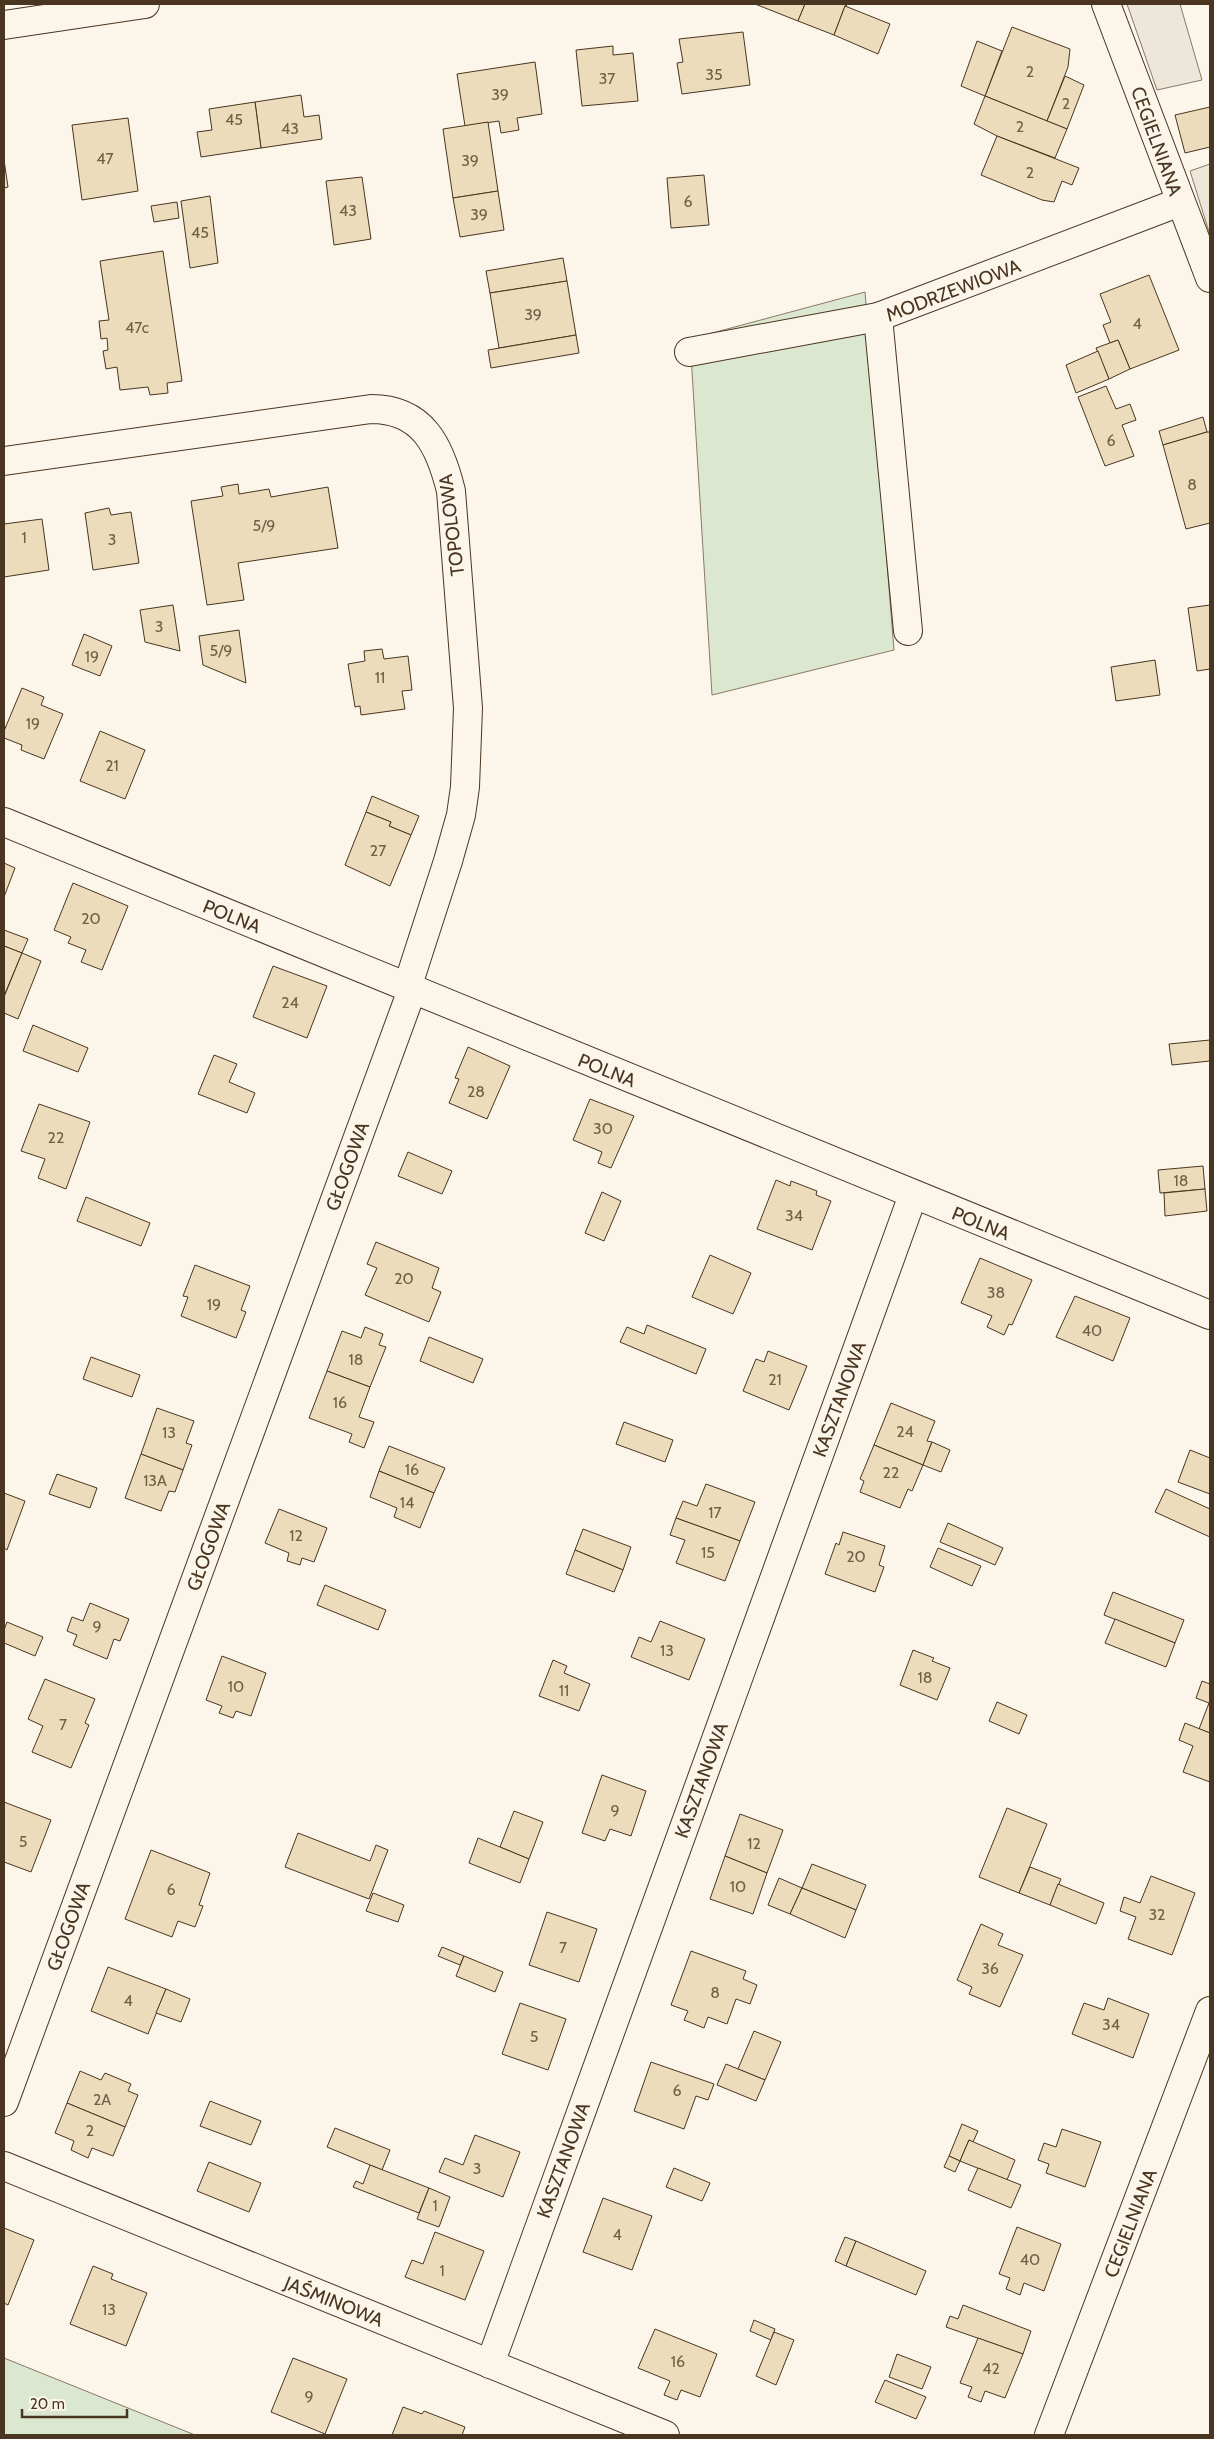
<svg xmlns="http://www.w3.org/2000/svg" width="1214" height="2439" font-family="Cabin,sans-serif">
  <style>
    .green { fill: #dce7d0; stroke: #887966 }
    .parking { fill: #ede7d9; stroke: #887966 }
    .building { fill: #ecdcbc; stroke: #4a3520 }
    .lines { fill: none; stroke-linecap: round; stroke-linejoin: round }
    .minor-casing { stroke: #4a3520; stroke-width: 30 }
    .secondary-casing { stroke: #4a3520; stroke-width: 30 }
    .minor { stroke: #fbf6e9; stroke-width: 28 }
    .secondary { stroke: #fbf6e9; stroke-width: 28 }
    .labels { text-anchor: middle; stroke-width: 4; stroke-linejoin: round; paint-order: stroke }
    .number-label { font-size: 16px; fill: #725f47 }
    .street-label { font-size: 19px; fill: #4a3520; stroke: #fbf6e9 }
  </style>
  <rect width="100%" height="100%" fill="#fbf6e9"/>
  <!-- green -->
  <g class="green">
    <path d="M865 292 894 650 712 695 690 339Z"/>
    <path d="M4 2358 195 2435H4Z"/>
  </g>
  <!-- parking -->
  <g class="parking">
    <path d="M1127 4H1180L1202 80 1157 90Z"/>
    <path d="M1210 164V235L1190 171Z"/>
  </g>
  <!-- building -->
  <g class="building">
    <path d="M755 4H805L798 21Z"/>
    <path d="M805 4H843L847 6H845L834 35 798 21Z"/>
    <path d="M845 6 890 24 878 54 834 35Z"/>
    <path d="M1012 27 1070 49 1068 67 1047 121 985 96Z"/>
    <path d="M743 32 750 85 682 94 677 63 683 62 679 39Z"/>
    <path d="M977 41 1002 51 985 96 961 86Z"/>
    <path d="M613 46V55L633 53 638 101 582 106 576 50Z"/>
    <path d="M535 62 542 114 517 118 519 130 501 133 499 121 465 126 457 74Z"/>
    <path d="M1065 76 1084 85 1067 129 1047 121Z"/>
    <path d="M301 95 304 117 319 115 322 139 261 148 255 102Z"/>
    <path d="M985 96 1067 129 1055 158 997 136 974 124Z"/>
    <path d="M255 102 261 148 201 157 197 132 212 130 209 109Z"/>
    <path d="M1210 107V147L1185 153 1175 115Z"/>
    <path d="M128 118 138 191 82 200 72 125Z"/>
    <path d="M488 122 498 191 453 198 443 129Z"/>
    <path d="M997 136 1079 168 1072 185 1062 181 1054 202 1042 200 981 175Z"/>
    <path d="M4 160 8 187 4 188Z"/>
    <path d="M704 175 709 225 671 228 667 178Z"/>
    <path d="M362 177 371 239 334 245 326 181Z"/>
    <path d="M498 191 504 230 460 237 453 198Z"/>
    <path d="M210 196 218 263 190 268 181 201Z"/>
    <path d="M177 202 179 218 154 222 151 206Z"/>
    <path d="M163 251 182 381 167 383 168 393 150 395 148 387 120 390 117 367 106 369 103 351 108 350 107 338 101 339 99 321 109 320 100 261Z"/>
    <path d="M563 258 567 281 490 293 486 271Z"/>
    <path d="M1149 275 1179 350 1130 369 1118 340 1110 343 1103 325 1111 322 1100 294Z"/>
    <path d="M567 281 576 335 499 348 490 293Z"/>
    <path d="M576 335 579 353 491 368 488 350Z"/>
    <path d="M1118 340 1130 369 1109 379 1096 348Z"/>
    <path d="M1098 351 1109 379 1076 393 1066 365Z"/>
    <path d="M1106 386 1116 409 1130 404 1136 420 1122 425 1134 456 1105 466 1078 397Z"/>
    <path d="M1203 417 1207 432 1163 445 1159 431Z"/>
    <path d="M1207 432H1210V523L1186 529 1163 445Z"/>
    <path d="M238 484 239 494 269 489 271 497 328 487 338 548 238 563 244 600 207 605 191 501 223 496 221 487Z"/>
    <path d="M109 508 111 515 131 512 139 563 93 570 85 513Z"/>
    <path d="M42 519 49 570 4 577V524Z"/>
    <path d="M173 605 180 651 145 642 140 610Z"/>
    <path d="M1210 605V669L1197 671 1188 608Z"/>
    <path d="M239 630 246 683 203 665 199 636Z"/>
    <path d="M84 634 112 646 100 676 72 665Z"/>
    <path d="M382 649 384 659 408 656 412 690 402 691 405 709 361 715 360 706 355 707 348 664 365 661 364 651Z"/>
    <path d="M1155 660 1160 695 1116 701 1111 667Z"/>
    <path d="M22 688 44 697 41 705 63 714 44 759 21 750 22 745 4 738V731Z"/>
    <path d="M100 731 145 750 125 799 80 781Z"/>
    <path d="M372 796 419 816 411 835 389 826 391 822 366 812Z"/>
    <path d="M366 812 391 822 389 826 411 835 390 886 345 865Z"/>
    <path d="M4 863 15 868 4 897Z"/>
    <path d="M73 883 128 906 102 970 81 962 86 950 68 943 71 937 54 930Z"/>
    <path d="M4 930 28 939 22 953 4 946Z"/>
    <path d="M4 946 22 953 4 996Z"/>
    <path d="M22 953 41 961 18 1019 4 1013V997Z"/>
    <path d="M273 966 327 986 307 1038 253 1017Z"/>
    <path d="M33 1025 88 1048 78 1072 23 1051Z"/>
    <path d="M1210 1040V1061L1172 1065 1169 1044Z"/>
    <path d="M468 1047 510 1066 487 1119 449 1103 459 1079 455 1078Z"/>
    <path d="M214 1055 237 1064 229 1082 255 1093 247 1113 198 1094Z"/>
    <path d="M590 1099 634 1116 611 1168 598 1163 602 1152 573 1140Z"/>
    <path d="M39 1104 90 1122 66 1189 38 1178 45 1159 21 1151Z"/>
    <path d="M408 1152 452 1171 442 1194 398 1176Z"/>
    <path d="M1203 1166 1205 1189 1160 1193 1158 1170Z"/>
    <path d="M776 1180 790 1186 791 1181 817 1191 816 1195 831 1201 812 1250 757 1229Z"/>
    <path d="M1205 1189 1207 1211 1165 1216 1164 1193Z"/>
    <path d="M602 1192 621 1201 604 1241 585 1233Z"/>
    <path d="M86 1197 150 1223 141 1246 77 1221Z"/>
    <path d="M376 1242 439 1268 432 1288 441 1292 429 1322 365 1295 377 1268 367 1264Z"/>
    <path d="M710 1255 751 1273 733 1314 692 1297Z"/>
    <path d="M980 1258 1032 1280 1012 1325 1009 1324 1004 1335 987 1327 992 1316 961 1303Z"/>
    <path d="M195 1265 250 1286 241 1310 246 1312 236 1338 181 1316 188 1297 183 1296Z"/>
    <path d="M1075 1296 1130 1318 1113 1361 1056 1337Z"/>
    <path d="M647 1325 706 1349 696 1374 620 1342 627 1327 644 1334Z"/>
    <path d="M365 1327 383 1334 379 1345 386 1347 370 1387 327 1371 342 1331 361 1338Z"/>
    <path d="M429 1337 483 1359 473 1383 420 1361Z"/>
    <path d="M768 1351 807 1366 789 1410 743 1391 756 1359 764 1362Z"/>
    <path d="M91 1357 140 1375 132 1397 83 1379Z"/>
    <path d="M327 1371 370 1387 359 1417 374 1422 364 1448 349 1442 352 1434 309 1418Z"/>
    <path d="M891 1403 935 1421 927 1441 932 1442 923 1465 874 1445Z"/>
    <path d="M157 1408 194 1421 186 1443 192 1445 183 1470 141 1454Z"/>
    <path d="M624 1422 673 1440 665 1462 616 1444Z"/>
    <path d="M932 1442 950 1450 941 1472 923 1465Z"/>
    <path d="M874 1445 923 1465 912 1491 908 1489 900 1508 860 1492 864 1481 860 1479Z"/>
    <path d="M389 1446 445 1468 434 1493 379 1471Z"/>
    <path d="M1190 1450 1210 1458V1494L1178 1482Z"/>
    <path d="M141 1454 183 1470 175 1492 169 1491 161 1511 125 1498Z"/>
    <path d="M379 1471 434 1493 420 1528 394 1517 397 1508 370 1497Z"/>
    <path d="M57 1474 97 1488 90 1508 49 1494Z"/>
    <path d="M706 1484 755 1502 740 1541 676 1518 683 1501 697 1506Z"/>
    <path d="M1166 1489 1210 1509V1537L1155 1512Z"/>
    <path d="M4 1493 25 1501 7 1550 4 1548Z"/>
    <path d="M279 1509 327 1528 314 1562 302 1558 300 1565 287 1561 289 1553 265 1543Z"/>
    <path d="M676 1518 740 1541 725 1581 676 1563 685 1540 670 1535Z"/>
    <path d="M948 1523 1003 1548 995 1565 940 1542Z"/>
    <path d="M583 1529 631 1547 623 1570 575 1550Z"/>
    <path d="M843 1532 885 1546 879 1565 884 1567 875 1592 825 1574 836 1543 839 1545Z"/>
    <path d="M938 1548 981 1566 972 1586 930 1567Z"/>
    <path d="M575 1550 623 1570 614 1592 566 1574Z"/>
    <path d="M325 1585 386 1610 378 1630 317 1605Z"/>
    <path d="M1113 1592 1184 1620 1175 1643 1104 1615Z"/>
    <path d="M90 1603 129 1619 120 1641 114 1639 107 1659 73 1645 77 1635 67 1631 72 1617 83 1621Z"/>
    <path d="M1115 1619 1175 1643 1166 1667 1105 1643Z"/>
    <path d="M660 1621 705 1639 689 1680 631 1657 639 1637 651 1642Z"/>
    <path d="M7 1622 43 1637 35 1656 4 1643V1630Z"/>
    <path d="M913 1650 934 1658 932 1661 950 1668 937 1700 900 1685Z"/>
    <path d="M222 1656 266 1673 251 1716 236 1711 233 1718 219 1713 222 1706 206 1700Z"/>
    <path d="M553 1660 567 1666 564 1673 590 1684 579 1711 539 1696Z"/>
    <path d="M45 1679 95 1699 85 1723 89 1725 71 1768 32 1752 43 1726 28 1719Z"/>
    <path d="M1202 1681 1210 1684V1733L1199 1729 1209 1703 1196 1698Z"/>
    <path d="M997 1702 1027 1715 1019 1734 989 1721Z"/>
    <path d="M1185 1723 1210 1733V1782L1183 1772 1193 1746 1179 1740Z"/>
    <path d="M602 1775 646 1791 631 1836 610 1829 605 1841 582 1833Z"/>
    <path d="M4 1802 51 1820 31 1872 4 1862Z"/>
    <path d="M1007 1808 1047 1824 1019 1893 979 1877Z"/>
    <path d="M514 1811 543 1822 529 1859 500 1847Z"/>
    <path d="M740 1814 783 1830 767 1873 725 1856Z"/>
    <path d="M298 1833 370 1861 376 1845 388 1850 369 1899 285 1867Z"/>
    <path d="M478 1838 529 1859 520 1883 469 1863Z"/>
    <path d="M151 1850 210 1873 199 1905 203 1906 195 1927 178 1921 172 1937 125 1919Z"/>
    <path d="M725 1856 767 1873 753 1914 710 1899Z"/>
    <path d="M812 1864 866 1885 856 1910 802 1888Z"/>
    <path d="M1030 1867 1061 1879 1050 1905 1019 1893Z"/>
    <path d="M1151 1876 1195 1893 1172 1955 1128 1939 1136 1917 1120 1911 1124 1897 1140 1903Z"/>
    <path d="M779 1878 802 1888 790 1914 768 1905Z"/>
    <path d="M1058 1884 1104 1903 1096 1924 1050 1905Z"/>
    <path d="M802 1888 856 1910 845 1938 790 1914Z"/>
    <path d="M373 1893 404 1905 398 1922 366 1911Z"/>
    <path d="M547 1912 597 1929 579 1982 529 1965Z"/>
    <path d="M981 1924 1003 1934 998 1945 1023 1955 1000 2007 969 1994 972 1987 957 1980Z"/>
    <path d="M442 1947 464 1956 460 1965 438 1956Z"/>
    <path d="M691 1951 746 1971 743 1979 757 1985 750 2004 736 1999 727 2024 708 2017 704 2028 684 2020 688 2011 671 2005Z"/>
    <path d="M464 1956 503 1972 495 1992 456 1976Z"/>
    <path d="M108 1967 166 1989 148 2034 91 2011Z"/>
    <path d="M166 1989 190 1999 181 2022 156 2013Z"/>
    <path d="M1108 1998 1149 2014 1133 2058 1072 2034 1084 2003 1104 2010Z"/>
    <path d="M520 2003 566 2019 548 2070 502 2054Z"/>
    <path d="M754 2031 781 2042 765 2080 738 2069Z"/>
    <path d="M651 2062 714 2084 708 2100 696 2096 684 2129 634 2111Z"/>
    <path d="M726 2064 765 2080 756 2101 717 2085Z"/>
    <path d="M80 2071 101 2080 105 2073 131 2084 128 2091 138 2095 125 2127 67 2103Z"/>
    <path d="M210 2101 261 2121 251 2145 200 2126Z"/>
    <path d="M67 2103 125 2127 113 2156 92 2148 88 2158 71 2150 74 2141 55 2133Z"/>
    <path d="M962 2124 978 2131 973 2142 969 2140 960 2161 949 2156Z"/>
    <path d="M335 2128 390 2150 382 2170 327 2147Z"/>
    <path d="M1062 2129 1101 2142 1085 2187 1046 2173 1049 2164 1038 2160 1044 2143 1056 2147Z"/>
    <path d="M475 2135 520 2152 503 2197 439 2172 445 2158 463 2165Z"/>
    <path d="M969 2140 1015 2160 1007 2180 960 2161Z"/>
    <path d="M949 2156 960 2161 955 2172 944 2167Z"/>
    <path d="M209 2162 261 2183 249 2212 197 2191Z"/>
    <path d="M370 2165 429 2188 419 2213 353 2187 356 2181 363 2184Z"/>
    <path d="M674 2168 710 2183 702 2201 666 2187Z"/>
    <path d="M978 2168 1021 2185 1011 2208 968 2190Z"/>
    <path d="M429 2188 450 2197 439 2227 417 2219Z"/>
    <path d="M603 2198 652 2216 632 2270 583 2252Z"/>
    <path d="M1017 2227 1061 2244 1044 2291 1024 2283 1020 2295 1006 2289 1010 2278 999 2274Z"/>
    <path d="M4 2228 34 2240 8 2305 4 2303Z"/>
    <path d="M435 2232 484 2251 465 2300 405 2277 412 2260 423 2264Z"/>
    <path d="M845 2237 856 2241 846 2266 835 2261Z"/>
    <path d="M856 2241 926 2271 916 2295 846 2266Z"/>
    <path d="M93 2266 113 2274 111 2279 147 2293 126 2346 70 2324Z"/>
    <path d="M963 2305 1031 2331 1023 2354 946 2327 950 2316 958 2319Z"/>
    <path d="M754 2320 775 2329 771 2340 750 2331Z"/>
    <path d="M655 2329 717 2354 700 2397 681 2390 677 2400 664 2395 670 2381 638 2368Z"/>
    <path d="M774 2332 794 2340 776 2385 756 2376Z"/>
    <path d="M978 2338 1023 2354 1005 2398 985 2391 981 2402 968 2397 972 2387 960 2383Z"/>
    <path d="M897 2354 931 2367 922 2389 889 2377Z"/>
    <path d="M293 2358 347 2379 325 2434 271 2412Z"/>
    <path d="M885 2380 926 2397 916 2419 875 2402Z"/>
    <path d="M403 2407 422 2414 424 2411 465 2427 462 2435H392Z"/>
  </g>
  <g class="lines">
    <!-- minor casing -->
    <g class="minor-casing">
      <g id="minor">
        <path d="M1106 4 1210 278"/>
        <path d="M689 352 878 317"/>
        <path d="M4 461 371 409C423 409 440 446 451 491L468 708 465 787 461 815 448 861 407 988"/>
        <path d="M908 631 878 317 1180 202"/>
        <path d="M4 822 1210 1315"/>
        <path d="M4 2102 412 990"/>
        <path d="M4 2166 665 2435"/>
        <path d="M490 2364 913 1195"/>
        <path d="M1049 2435 1210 2011"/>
      </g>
    </g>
    <!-- secondary casing -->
    <g class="secondary-casing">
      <path id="secondary" d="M4 25 145 4"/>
    </g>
    <!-- minor -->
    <use href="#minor" class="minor"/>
    <!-- secondary -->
    <use href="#secondary" class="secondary"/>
  </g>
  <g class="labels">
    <!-- number labels -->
    <g class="number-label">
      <text x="1030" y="77">2</text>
      <text x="714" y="80">35</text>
      <text x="607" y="84">37</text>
      <text x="500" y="100">39</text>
      <text x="1066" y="109">2</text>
      <text x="234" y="125">45</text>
      <text x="1020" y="132">2</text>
      <text x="290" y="134">43</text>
      <text x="105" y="164">47</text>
      <text x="470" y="166">39</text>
      <text x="1030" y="178">2</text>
      <text x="688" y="207">6</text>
      <text x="348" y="216">43</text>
      <text x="479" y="220">39</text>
      <text x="200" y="238">45</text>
      <text x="533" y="320">39</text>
      <text x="1137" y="329">4</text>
      <text x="137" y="333">47c</text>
      <text x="1111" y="446">6</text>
      <text x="1192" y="490">8</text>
      <text x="264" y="531">5/9</text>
      <text x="24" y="543">1</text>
      <text x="112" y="545">3</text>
      <text x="159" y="632">3</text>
      <text x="221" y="656">5/9</text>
      <text x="92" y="662">19</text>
      <text x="380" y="683">11</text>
      <text x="33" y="729">19</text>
      <text x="112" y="771">21</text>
      <text x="378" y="856">27</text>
      <text x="91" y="924">20</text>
      <text x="290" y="1008">24</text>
      <text x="476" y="1097">28</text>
      <text x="603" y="1134">30</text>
      <text x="56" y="1143">22</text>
      <text x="1181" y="1186">18</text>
      <text x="794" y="1221">34</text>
      <text x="404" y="1284">20</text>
      <text x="996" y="1298">38</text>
      <text x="214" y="1310">19</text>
      <text x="1092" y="1336">40</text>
      <text x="356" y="1365">18</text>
      <text x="775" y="1385">21</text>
      <text x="340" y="1408">16</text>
      <text x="905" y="1437">24</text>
      <text x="169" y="1438">13</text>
      <text x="412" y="1475">16</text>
      <text x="891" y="1478">22</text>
      <text x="155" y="1486">13A</text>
      <text x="407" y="1508">14</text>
      <text x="715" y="1518">17</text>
      <text x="296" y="1541">12</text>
      <text x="708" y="1558">15</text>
      <text x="856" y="1562">20</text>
      <text x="97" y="1632">9</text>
      <text x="667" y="1656">13</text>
      <text x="925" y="1683">18</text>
      <text x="236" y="1692">10</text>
      <text x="564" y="1696">11</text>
      <text x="63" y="1730">7</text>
      <text x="615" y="1816">9</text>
      <text x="23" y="1847">5</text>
      <text x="754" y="1849">12</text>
      <text x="738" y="1892">10</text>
      <text x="171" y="1895">6</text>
      <text x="1157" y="1920">32</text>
      <text x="563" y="1953">7</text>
      <text x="990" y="1974">36</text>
      <text x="715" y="1998">8</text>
      <text x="128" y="2006">4</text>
      <text x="1111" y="2030">34</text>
      <text x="534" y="2042">5</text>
      <text x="677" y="2096">6</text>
      <text x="102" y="2105">2A</text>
      <text x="90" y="2136">2</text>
      <text x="477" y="2174">3</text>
      <text x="435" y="2211">1</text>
      <text x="617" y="2240">4</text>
      <text x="1030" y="2265">40</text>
      <text x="442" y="2276">1</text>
      <text x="109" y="2315">13</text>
      <text x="678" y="2367">16</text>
      <text x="991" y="2374">42</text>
      <text x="309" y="2402">9</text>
    </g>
    <!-- street labels -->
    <g class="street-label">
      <text transform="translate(1157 141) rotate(70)" y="7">CEGIELNIANA</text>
      <text transform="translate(953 290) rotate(-21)" y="7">MODRZEWIOWA</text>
      <text transform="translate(451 525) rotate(-97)" y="7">TOPOLOWA</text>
      <text transform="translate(232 916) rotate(22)" y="7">POLNA</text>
      <text transform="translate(607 1070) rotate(22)" y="7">POLNA</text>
      <text transform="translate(347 1166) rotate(-70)" y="7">GŁOGOWA</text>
      <text transform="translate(981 1223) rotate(22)" y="7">POLNA</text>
      <text transform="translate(839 1399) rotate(-70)" y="7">KASZTANOWA</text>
      <text transform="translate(208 1546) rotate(-70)" y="7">GŁOGOWA</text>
      <text transform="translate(701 1780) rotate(-70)" y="7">KASZTANOWA</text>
      <text transform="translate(68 1926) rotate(-70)" y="7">GŁOGOWA</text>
      <text transform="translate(563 2160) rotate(-70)" y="7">KASZTANOWA</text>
      <text transform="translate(1130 2223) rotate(-69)" y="7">CEGIELNIANA</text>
      <text transform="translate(334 2301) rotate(22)" y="7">JAŚMINOWA</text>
    </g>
  </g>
  <!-- border -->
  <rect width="1214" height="2439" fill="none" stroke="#4a3520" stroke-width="10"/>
  <!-- scale -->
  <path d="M22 2409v8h105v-8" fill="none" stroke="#4a3520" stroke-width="2.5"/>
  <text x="30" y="2409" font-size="15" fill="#4a3520" stroke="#fbf6e9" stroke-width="4" paint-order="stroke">20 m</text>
</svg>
